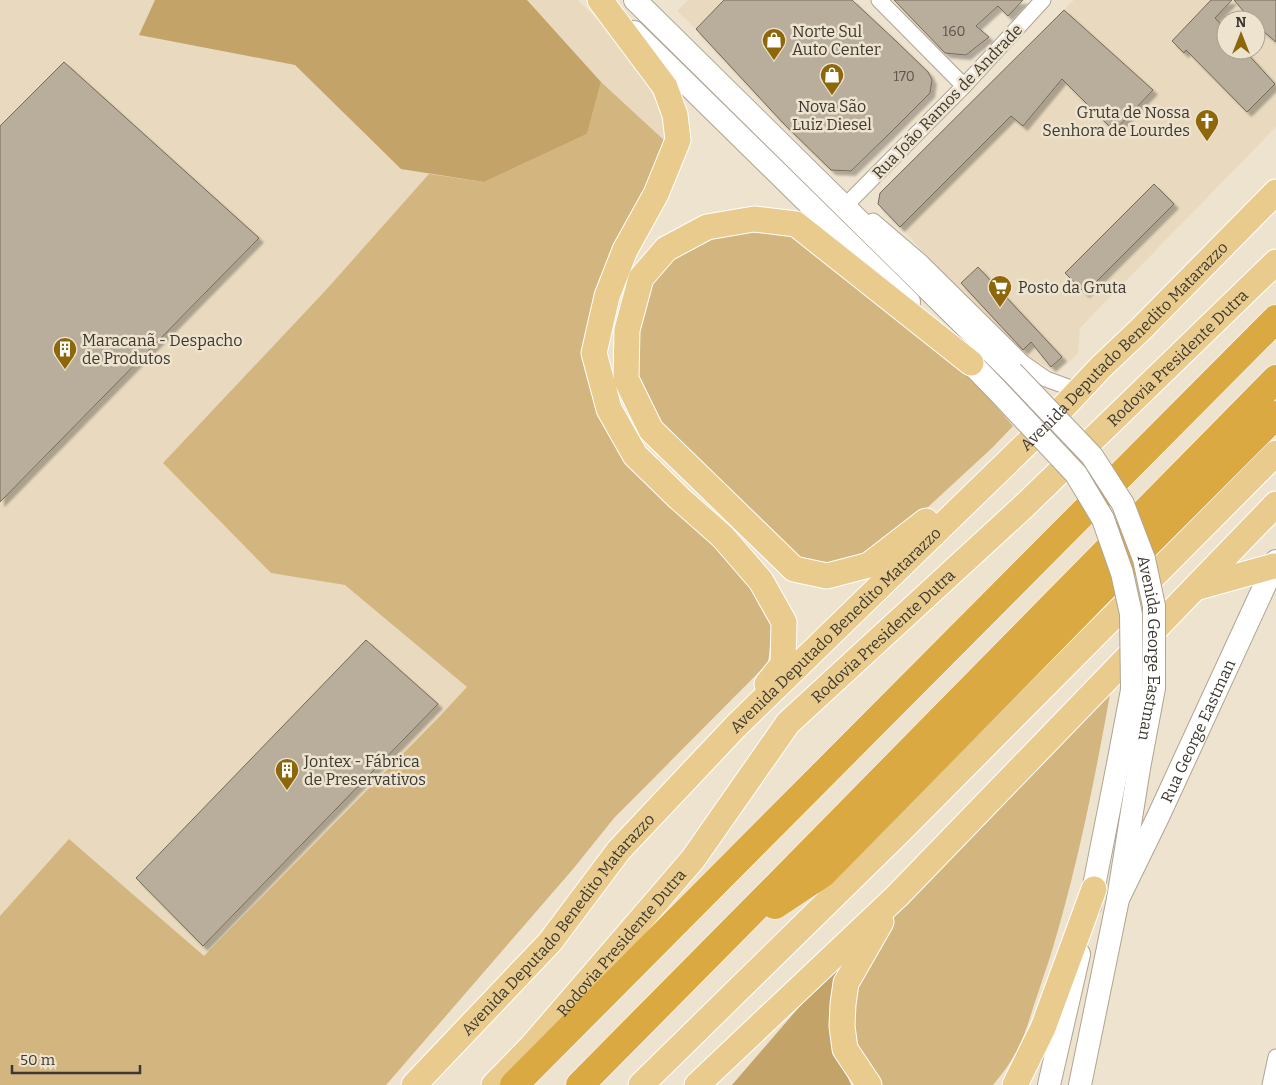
<svg xmlns="http://www.w3.org/2000/svg" width="1276" height="1085" font-family="Bitter,serif">
  <style>
    .built { fill: #e9dabf; fill-rule: evenodd }
    .green { fill: #d2b57f }
    .forest { fill: #c3a368 }
    .building { fill: #b9ae9b; stroke: #746a59; filter: url(#shadow) }
    .lines { fill: none; stroke-linecap: round; stroke-linejoin: round }
    .street-casing { stroke: #afa491; stroke-width: 17 }
    .secondary-casing { stroke: #afa491; stroke-width: 24 }
    .primary-casing { stroke: #fff; stroke-width: 27 }
    .highway-casing { stroke: #fff; stroke-width: 29 }
    .street { stroke: #fff; stroke-width: 15 }
    .secondary { stroke: #fff; stroke-width: 22 }
    .primary { stroke: #e9cb8d; stroke-width: 25 }
    .highway { stroke: #dba941; stroke-width: 28 }
    .secondary-bridge-casing { stroke: #afa491; stroke-width: 24; stroke-linecap: butt }
    .secondary-bridge { stroke: #fff; stroke-width: 22 }
    .labels { text-anchor: middle; stroke-width: 5; stroke-linejoin: round; paint-order: stroke }
    .number-label { font-size: 14px; fill: #5c564c }
    .poi-label { font-size: 16px; fill: #3d3931; stroke: #eee3cf; text-anchor: start }
    .street-label { font-size: 16px; fill: #3d3931; stroke: #eee3cf }
  </style>
  <defs>
    <filter id="shadow"><feDropShadow dx="4.5" dy="4.5" stdDeviation="1" flood-color="#0004"/></filter>
  </defs>
  <rect width="100%" height="100%" fill="#eee3cf"/>
  <!-- built -->
  <g class="built">
    <path d="M0 0H578L631 53 666 121V142L584 353 596 410 627 463 714 546 669 764 614 818 573 869 386 1085H0Z"/>
    <path d="M688 0H724L696 29 677 11Z"/>
    <path d="M1073 0H1276V127L1080 328 1078 354 1057 372 1021 354 878 204 880 193 1073 1ZM1226 20H1256V50H1226Z"/>
  </g>
  <!-- green -->
  <g class="green">
    <path d="M601 82 666 142 584 353 596 410 627 463 714 546 753 586 772 628 768 663 614 818 573 869 386 1085H0V916L69 839 204 956 440 716 467 687 345 585 271 573 163 463 326 290 429 174 484 182 587 134Z"/>
    <path d="M754 228 792 233 967 373 1013 426 993 447 915 519 865 557 827 567 799 561 658 424 635 377 636 332 649 282 672 256 710 236Z"/>
    <path d="M1112 683C1096 774 1078 865 1051 954 1045 972 1039 990 1033 1008 1028 1024 1023 1040 1015 1054 1009 1065 1001 1075 993 1085H882L874 1076 858 1048 854 1032 856 984 875 946 897 912Z"/>
  </g>
  <!-- forest -->
  <g class="forest">
    <path d="M155 0H527L601 82 587 134 484 182 401 169 295 65 139 35Z"/>
    <path d="M844 955 832 997 833 1040 851 1085H732Z"/>
  </g>
  <!-- building -->
  <g class="building">
    <path d="M724 0H852L897 42 928 72 932 80 930 93 891 132 851 171 831 170 783 123 696 29Z"/>
    <path d="M894 0H1023L1008 16 998 6 976 26 989 37 966 55 945 53Z"/>
    <path d="M1211 0H1232L1215 18 1226 30V50H1244L1275 84 1247 112 1186 50 1184 53 1172 41Z"/>
    <path d="M1234 0H1276V42L1256 25V20H1251Z"/>
    <path d="M1064 10 1153 90 1114 131 1062 79 1023 126 1011 116 900 227 878 204 880 193Z"/>
    <path d="M64 62 259 238 0 502V126Z"/>
    <path d="M1154 184 1174 204 1085 293 1065 273Z"/>
    <path d="M978 267 1062 357 1051 367 1031 342 1023 350 961 283Z"/>
    <path d="M366 640 438 704 203 946 136 878Z"/>
  </g>
  <g class="lines">
    <!-- street casing -->
    <g class="street-casing">
      <g id="street">
        <path d="M879 0 964 86"/>
        <path d="M850 201 964 86 1043 0"/>
        <path d="M873 221 921 262 1023 363 1046 379 1068 387 1081 389"/>
        <path d="M1270 1085 1276 1057"/>
      </g>
    </g>
    <!-- secondary casing -->
    <g class="secondary-casing">
      <g id="secondary">
        <path d="M635 0 1012 372"/>
        <path d="M634 32 909 302"/>
        <path d="M958 350 996 389"/>
        <path id="s1" d="M1118 899 1158 817 1276 561"/>
        <path d="M1090 906 1118 764"/>
        <path d="M1049 1085 1079 954"/>
        <path d="M1080 1085 1118 899 1139 768"/>
      </g>
    </g>
    <!-- primary casing -->
    <g class="primary-casing">
      <g id="primary">
        <path d="M600 0 665 87 675 115 678 140 656 194 625 250 607 296 594 353 609 409 635 455 679 498 723 537 761 581 784 622 783 664 767 684"/>
        <path d="M926 521 869 565 827 576 794 569 651 430 626 379 627 330 641 278 666 249 707 227 754 219 796 224 971 363"/>
        <path d="M1195 588 1274 566"/>
        <path id="s2" d="M414 1085 550 942 619 850 736 726 1054 417 1101 367 1140 330 1276 192"/>
        <path id="s3" d="M494 1085 532 1046 693 859 788 723 1023 507 1276 262"/>
        <path d="M641 1085 901 830 1276 453"/>
        <path d="M697 1085 897 896 1276 504"/>
        <path d="M869 1085 845 1049 842 1026 843 1004 846 983 881 922"/>
        <path d="M1015 1085 1043 1028 1094 889"/>
      </g>
    </g>
    <!-- highway casing -->
    <g class="highway-casing">
      <g id="highway">
        <path d="M775 905 823 873 1099 592 1276 415"/>
        <path d="M514 1085 1276 319"/>
        <path d="M580 1085 778 885 1276 379"/>
      </g>
    </g>
    <!-- street -->
    <use href="#street" class="street"/>
    <!-- secondary -->
    <use href="#secondary" class="secondary"/>
    <!-- primary -->
    <use href="#primary" class="primary"/>
    <!-- highway -->
    <use href="#highway" class="highway"/>
    <!-- secondary-bridge casing -->
    <g class="secondary-bridge-casing">
      <g id="secondary-bridge">
        <path id="s4" d="M1012 372 1092 456 1123 504 1144 559 1154 606V688L1139 768"/>
        <path d="M996 389 1076 474 1103 519 1122 573 1131 614 1132 690 1118 764"/>
      </g>
    </g>
    <!-- secondary-bridge -->
    <use href="#secondary-bridge" class="secondary-bridge"/>
  </g>
  <!-- icons -->
  <defs>
    <g id="shop-pin" transform="scale(1.25)"><path d="M0 17L-7.5 6A9.5 9.5 0 1 1 7.5 6Z" fill="#8d670a" stroke="#eee3cf"/><path d="M-5-2.5h2.3a2.7 3.5 0 0 1 5.4 0H5L5.5 6h-11ZM-1.5-2.5h3a1.5 2.3 0 0 0-3 0Z" fill="#fff"/></g>
    <g id="church-pin" transform="scale(1.25)"><path d="M0 17L-7.5 6A9.5 9.5 0 1 1 7.5 6Z" fill="#8d670a" stroke="#eee3cf"/><path d="M-1.2-6h2.4v3.5h3.3v2.4h-3.3V6h-2.4V-.1h-3.3v-2.4h3.3Z" fill="#fff"/></g>
    <g id="supermarket-pin" transform="scale(1.25)"><path d="M0 17L-7.5 6A9.5 9.5 0 1 1 7.5 6Z" fill="#8d670a" stroke="#eee3cf"/><path d="M-6-5.5h2.5l.6 2H6L4.5 2H-2.5L-4.4-4H-6ZM-1.5 3.2a1.3 1.3 0 1 0 .1 0ZM3 3.2a1.3 1.3 0 1 0 .1 0Z" fill="#fff"/></g>
    <g id="building-pin" transform="scale(1.25)"><path d="M0 17L-7.5 6A9.5 9.5 0 1 1 7.5 6Z" fill="#8d670a" stroke="#eee3cf"/><path d="M-4-6H4V6H1V3H-1V6H-4ZM-2.5-4.3h1.7v1.8h-1.7ZM.8-4.3h1.7v1.8H.8ZM-2.5-1h1.7V.8h-1.7ZM.8-1h1.7V.8H.8Z" fill="#fff"/></g>
  </defs>
  <g fill-rule="evenodd">
    <use href="#shop-pin" x="774" y="40"/>
    <use href="#shop-pin" x="832" y="75"/>
    <use href="#church-pin" x="1207" y="121"/>
    <use href="#supermarket-pin" x="1000" y="287"/>
    <use href="#building-pin" x="65" y="349"/>
    <use href="#building-pin" x="287" y="770"/>
  </g>
  <g class="labels">
    <!-- number labels -->
    <g class="number-label">
      <text x="954" y="36">160</text>
      <text x="904" y="81">170</text>
    </g>
    <!-- poi labels -->
    <g class="poi-label">
      <text x="792" y="37">Norte Sul<tspan x="792" dy="18">Auto Center</tspan></text>
      <text x="832" y="112" text-anchor="middle">Nova São<tspan x="832" dy="18">Luiz Diesel</tspan></text>
      <text x="1190" y="118" text-anchor="end">Gruta de Nossa<tspan x="1190" dy="18">Senhora de Lourdes</tspan></text>
      <text x="1018" y="293">Posto da Gruta</text>
      <text x="82" y="346">Maracanã - Despacho<tspan x="82" dy="18">de Produtos</tspan></text>
      <text x="304" y="767">Jontex - Fábrica<tspan x="304" dy="18">de Preservativos</tspan></text>
    </g>
    <!-- street labels -->
    <g class="street-label">
      <text transform="translate(947 101) rotate(-46)" y="6">Rua João Ramos de Andrade</text>
      <text dy="6" stroke="none"><textPath href="#s2" startOffset="1026">Avenida Deputado Benedito Matarazzo</textPath></text>
      <text dy="6" stroke="none"><textPath href="#s3" startOffset="1001">Rodovia Presidente Dutra</textPath></text>
      <text dy="6" stroke="none"><textPath href="#s2" startOffset="621">Avenida Deputado Benedito Matarazzo</textPath></text>
      <text dy="6" stroke="none"><textPath href="#s3" startOffset="596">Rodovia Presidente Dutra</textPath></text>
      <text dy="6" stroke="none"><textPath href="#s4" startOffset="322">Avenida George Eastman</textPath></text>
      <text dy="6" stroke="none"><textPath href="#s1" startOffset="186">Rua George Eastman</textPath></text>
      <text dy="6" stroke="none"><textPath href="#s2" startOffset="216">Avenida Deputado Benedito Matarazzo</textPath></text>
      <text dy="6" stroke="none"><textPath href="#s3" startOffset="191">Rodovia Presidente Dutra</textPath></text>
    </g>
  </g>
  <!-- north arrow -->
  <g transform="translate(1241 35)"><circle r="24" fill="#eee3cf" stroke="#a79f90"/>
  <path d="M0-4L9 19L0 12L-9 19Z" fill="#8d670a"/>
  <text y="-8" font-size="14" font-weight="bold" text-anchor="middle" fill="#3d3931">N</text>
  </g>
  <!-- scale -->
  <path d="M12 1065v8h128v-8" fill="none" stroke="#3d3931" stroke-width="2.5"/>
  <text x="20" y="1065" font-size="15" fill="#3d3931" stroke="#eee3cf" stroke-width="4" paint-order="stroke">50 m</text>
</svg>
